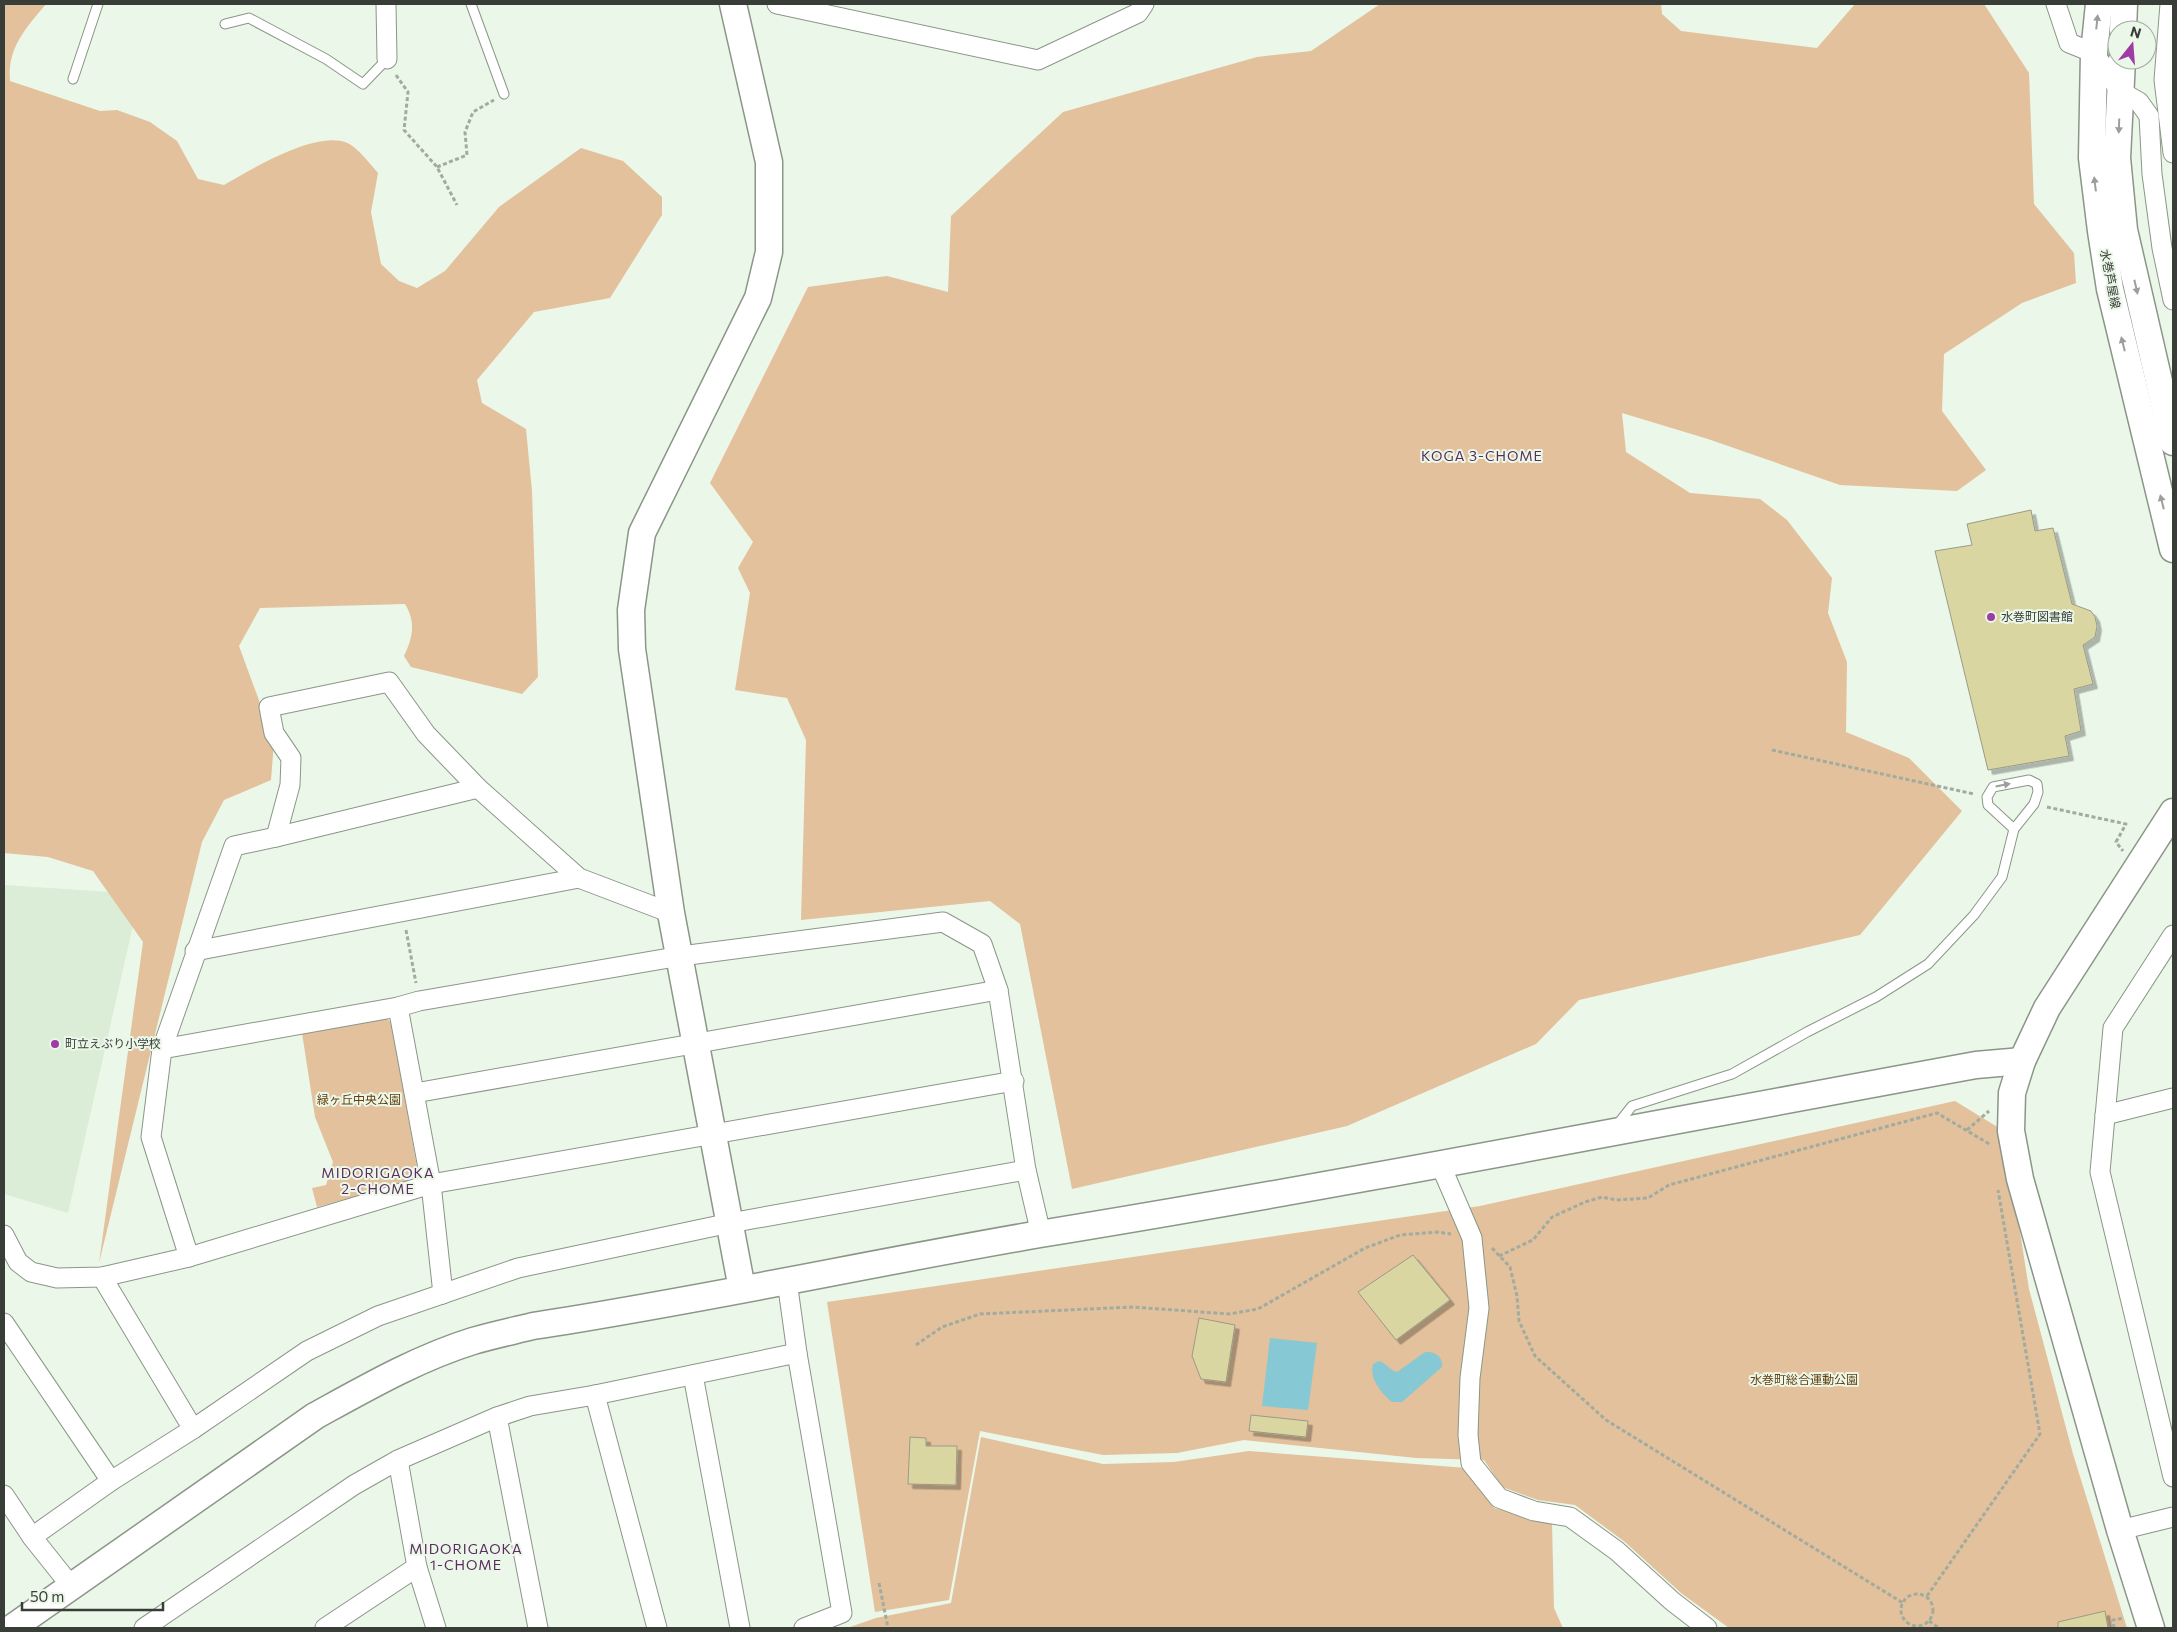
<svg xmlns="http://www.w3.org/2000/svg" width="2177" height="1632" font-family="Commissioner,'Noto Sans JP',sans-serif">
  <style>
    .built { fill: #dbecd7 }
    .green { fill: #e2c19c }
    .water { fill: #86c8d3 }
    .building { fill: #dad6a2; stroke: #9b9a89; filter: url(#shadow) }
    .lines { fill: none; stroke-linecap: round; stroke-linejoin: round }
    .lane-casing { stroke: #8b9688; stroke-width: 11 }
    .street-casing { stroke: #8b9688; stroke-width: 21 }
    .secondary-casing { stroke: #8b9688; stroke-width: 29 }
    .path { stroke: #a2ab9f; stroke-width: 3; stroke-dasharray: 4 2.5; stroke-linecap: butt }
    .lane { stroke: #fff; stroke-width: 9 }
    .street { stroke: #fff; stroke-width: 19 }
    .secondary { stroke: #fff; stroke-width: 26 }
    .oneway { fill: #9c9e9b }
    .poi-dot { fill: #9d3ca4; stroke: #ebf7e8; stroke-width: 2 }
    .labels { text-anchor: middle; stroke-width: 4; stroke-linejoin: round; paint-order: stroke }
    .street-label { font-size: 12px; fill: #393d37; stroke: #ebf7e8 }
    .poi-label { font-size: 12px; fill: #393d37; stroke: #ebf7e8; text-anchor: start }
    .park-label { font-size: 12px; fill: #64400f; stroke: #ebf7e8 }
    .neighbourhood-label { font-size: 14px; letter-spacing: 1px; fill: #5b2c5e; stroke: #ebf7e8 }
  </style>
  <defs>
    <filter id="shadow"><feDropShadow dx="4.5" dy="4.5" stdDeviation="0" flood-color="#0004"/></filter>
  </defs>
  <rect width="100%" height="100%" fill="#ebf7e8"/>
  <!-- built -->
  <path class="built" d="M4 885 140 894 68 1213 4 1194Z"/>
  <!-- green -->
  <g class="green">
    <path d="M4 4H46C26 28 7 48 10 81L100 111 117 110 150 122 177 141 198 179 224 185C251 170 321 126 351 145 361 152 370 164 378 173L371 212 381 264 399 281 417 288 445 271 499 207 581 148 623 161 662 197V215L610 298 534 312 477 380 482 403 526 429 532 491 538 677 522 694 411 667 404 656C413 637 416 622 405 604L260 608 239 646 274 741 271 780 224 800 202 842 99 1263 143 942 93 871 48 857 4 853Z"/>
    <path d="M1380 4H1661L1662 14 1681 31 1817 48 1855 4H1984L2029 73 2034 204 2074 253 2076 283 2022 303 1944 354 1942 411 1986 470 1957 491 1840 485 1708 439 1622 413 1626 452 1690 493 1760 499 1787 520 1832 578 1828 613 1847 662 1846 732 1909 758 1962 811 1860 935 1579 1000 1536 1044 1347 1126 1072 1189 1020 924 990 901 801 920 806 740 787 698 735 690 750 593 738 568 753 542 710 483 808 287 887 276 948 292 951 216 1063 112 1257 57 1311 51Z"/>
    <path d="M383 1016 391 1022 417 1167 409 1182 317 1207 312 1188 326 1185 333 1162 315 1117 302 1033Z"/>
    <path d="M1955 1101 2004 1131 2029 1289 2073 1454 2127 1628H1729L1681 1593 1625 1542 1575 1505 1538 1500 1502 1487 1484 1460 1416 1458 1244 1440 1177 1453 1103 1455 980 1431 949 1600 875 1612 827 1302 1480 1206Z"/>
    <path d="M981 1437 1103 1464 1174 1462 1249 1451 1467 1468 1494 1508 1552 1523 1554 1608 1563 1628H847L876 1618 951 1603Z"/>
  </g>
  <!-- water -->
  <g class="water">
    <path d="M1270 1338 1317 1343 1308 1410 1262 1406Z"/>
    <path d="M1425 1352C1435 1351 1443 1356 1442 1367L1402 1402H1392C1381 1393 1369 1378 1373 1364L1379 1361C1388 1364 1389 1370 1397 1372Z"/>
  </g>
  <!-- building -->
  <g class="building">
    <path d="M2031 510 2035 531 2053 528 2072 604 2091 611 2095 617 2097 626 2095 637 2083 645 2093 684 2074 689 2081 731 2065 736 2069 756 1988 770 1935 551 1972 545 1967 524Z"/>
    <path d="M1413 1255 1450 1300 1396 1340 1358 1292Z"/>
    <path d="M1199 1318 1235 1325 1226 1382 1201 1379 1192 1356Z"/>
    <path d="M1251 1415 1308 1421 1306 1437 1249 1431Z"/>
    <path d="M910 1437 926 1438V1446H957L956 1485 908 1484Z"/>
    <path d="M2105 1611 2108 1628H2058V1622Z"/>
  </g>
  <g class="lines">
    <!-- lane casing -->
    <g class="lane-casing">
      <g id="lane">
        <path d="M471 4 504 94"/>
        <path d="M225 24 249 18 326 59 363 84 387 59"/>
        <path d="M73 79 98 4"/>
        <path d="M1617 1125 1632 1106 1732 1074 1807 1032 1876 997 1928 964 1974 915 2002 877 2014 829 2034 804 2038 792 2037 784 2029 780 1993 787 1987 797 1988 805 2014 829"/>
      </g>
    </g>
    <!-- street casing -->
    <g class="street-casing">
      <g id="street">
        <path d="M386 4 387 59"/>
        <path d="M777 4 1038 60 1138 13 1144 4"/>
        <path d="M2056 4 2069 43 2094 53 2120 91 2139 102 2149 116 2152 174 2162 248 2173 300"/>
        <path d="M2170 4 2164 80 2173 153"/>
        <path d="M276 837 478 788"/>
        <path d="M2173 935 2113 1028 2100 1172 2173 1477"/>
        <path d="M195 951 579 878"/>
        <path d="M398 1007 431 1184 443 1294"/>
        <path d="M162 1049 398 1007 419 1001 681 956 943 922 982 944 998 990 1026 1170 1041 1234"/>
        <path d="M415 1093 998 990"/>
        <path d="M2105 1115 2173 1098"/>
        <path d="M1441 1166 1472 1238 1479 1308 1470 1378 1468 1435 1471 1463 1499 1498 1534 1511 1570 1517 1617 1551 1672 1601 1707 1628"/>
        <path d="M4 1235 18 1262 31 1272 57 1278 102 1277 189 1257 431 1184 1014 1081"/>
        <path d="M189 1257 151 1137 162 1049 234 846 276 837 290 785 291 758 274 733 269 707 389 682 426 734 478 788 579 878 671 913"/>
        <path d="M102 1277 193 1429 307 1351 378 1316 518 1268 730 1223 1026 1170"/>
        <path d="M787 1281 797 1353 842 1613 804 1628"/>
        <path d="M4 1323 111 1481"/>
        <path d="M693 1375 740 1628"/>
        <path d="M595 1395 657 1628"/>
        <path d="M497 1417 538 1628"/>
        <path d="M398 1460 417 1567 436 1628"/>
        <path d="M4 1495 32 1537 71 1586"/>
        <path d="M2120 1530 2173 1517"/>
        <path d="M32 1537 111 1481 193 1429"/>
        <path d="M144 1628 354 1485 398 1460 497 1417 530 1406 595 1395 797 1353"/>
        <path d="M325 1628 417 1567"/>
      </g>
    </g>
    <!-- secondary casing -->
    <g class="secondary-casing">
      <g id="secondary">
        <path d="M733 4 769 162V252L758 298 642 533 631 610 632 649 671 913 742 1289"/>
        <path d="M2099 4 2094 53 2092 158 2101 231 2110 289 2173 549"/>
        <path d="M2123 30 2124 4"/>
        <path d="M2122 60 2117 158 2124 230 2173 442"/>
        <path d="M12 1628 315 1416C366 1388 418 1358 473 1341 493 1335 513 1331 533 1326 703 1300 871 1263 1040 1234 1353 1183 1664 1122 1976 1065L2022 1061"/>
        <path d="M2151 1628 2120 1530 2020 1179 2011 1131 2012 1093 2022 1061 2047 1008 2173 812"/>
      </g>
    </g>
    <!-- path -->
    <g class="path">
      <path d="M396 75 408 92 404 130 437 167 457 205"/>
      <path d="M437 167 467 155 465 132 473 112 494 100"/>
      <path d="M1772 750 1974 794"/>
      <path d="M2047 807 2126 824 2116 842 2123 851"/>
      <path d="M406 930 416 983"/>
      <path d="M1967 1130 1989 1111"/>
      <path d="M1492 1248 1510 1267 1517 1296 1519 1321 1535 1356 1606 1420 1903 1603"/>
      <path d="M1499 1256 1533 1240 1552 1217 1585 1202 1602 1197 1616 1200 1648 1198 1669 1185 1937 1113 1991 1145"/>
      <path d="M916 1345 942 1327 980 1314 1133 1307 1229 1314 1258 1309 1365 1248 1400 1235 1437 1232 1451 1234"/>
      <path d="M879 1583 888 1628"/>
      <circle cx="1917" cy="1610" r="16"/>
      <path d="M1927 1596 2040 1434 1998 1190"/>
      <path d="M1929 1621 1939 1628"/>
      <path d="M2114 1628 2113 1620 2124 1618"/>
    </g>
    <!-- lane -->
    <use href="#lane" class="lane"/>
    <!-- street -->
    <use href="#street" class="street"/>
    <!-- secondary -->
    <use href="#secondary" class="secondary"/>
  </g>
  <!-- one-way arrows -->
  <defs><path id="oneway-solid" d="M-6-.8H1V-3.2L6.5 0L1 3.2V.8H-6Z" transform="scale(1.25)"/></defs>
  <g class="oneway">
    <use href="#oneway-solid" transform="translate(2097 22) rotate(-84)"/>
    <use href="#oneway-solid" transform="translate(2119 126) rotate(92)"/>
    <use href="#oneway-solid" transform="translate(2095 184) rotate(-97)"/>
    <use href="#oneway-solid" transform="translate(2136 287) rotate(77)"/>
    <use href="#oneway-solid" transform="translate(2123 344) rotate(-104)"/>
    <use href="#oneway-solid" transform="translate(2162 502) rotate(-104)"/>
    <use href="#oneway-solid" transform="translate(2003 785) rotate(-11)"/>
  </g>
  <!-- markers -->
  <g class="poi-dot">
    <circle cx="1991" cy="617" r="5"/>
    <circle cx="55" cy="1044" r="5"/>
  </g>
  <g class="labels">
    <!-- street labels -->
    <g class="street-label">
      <text transform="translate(2110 279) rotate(79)" y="4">水巻芦屋線</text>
    </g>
    <!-- poi labels -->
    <g class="poi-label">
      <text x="2001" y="621">水巻町図書館</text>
      <text x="65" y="1048">町立えぶり小学校</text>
    </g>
    <!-- park labels -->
    <g class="park-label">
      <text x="359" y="1104">緑ヶ丘中央公園</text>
      <text x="1804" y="1384">水巻町総合運動公園</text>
    </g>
    <!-- neighbourhood labels -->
    <g class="neighbourhood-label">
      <text x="1482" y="461">KOGA 3-CHOME</text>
      <text x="378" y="1178">MIDORIGAOKA<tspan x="378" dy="16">2-CHOME</tspan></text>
      <text x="466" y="1554">MIDORIGAOKA<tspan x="466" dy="16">1-CHOME</tspan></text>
    </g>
  </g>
  <!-- border -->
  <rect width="2177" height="1632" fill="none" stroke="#393d37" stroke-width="10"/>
  <!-- north arrow -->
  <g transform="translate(2132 45) rotate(17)"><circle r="24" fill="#ebf7e8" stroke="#a4ada1"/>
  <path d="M0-4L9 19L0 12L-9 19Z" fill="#9d3ca4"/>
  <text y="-8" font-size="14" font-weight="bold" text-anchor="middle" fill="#393d37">N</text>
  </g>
  <!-- scale -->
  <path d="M22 1602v8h141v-8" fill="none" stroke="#393d37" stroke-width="2.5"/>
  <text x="30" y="1602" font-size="15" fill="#393d37" stroke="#ebf7e8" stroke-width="4" paint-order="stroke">50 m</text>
</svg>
